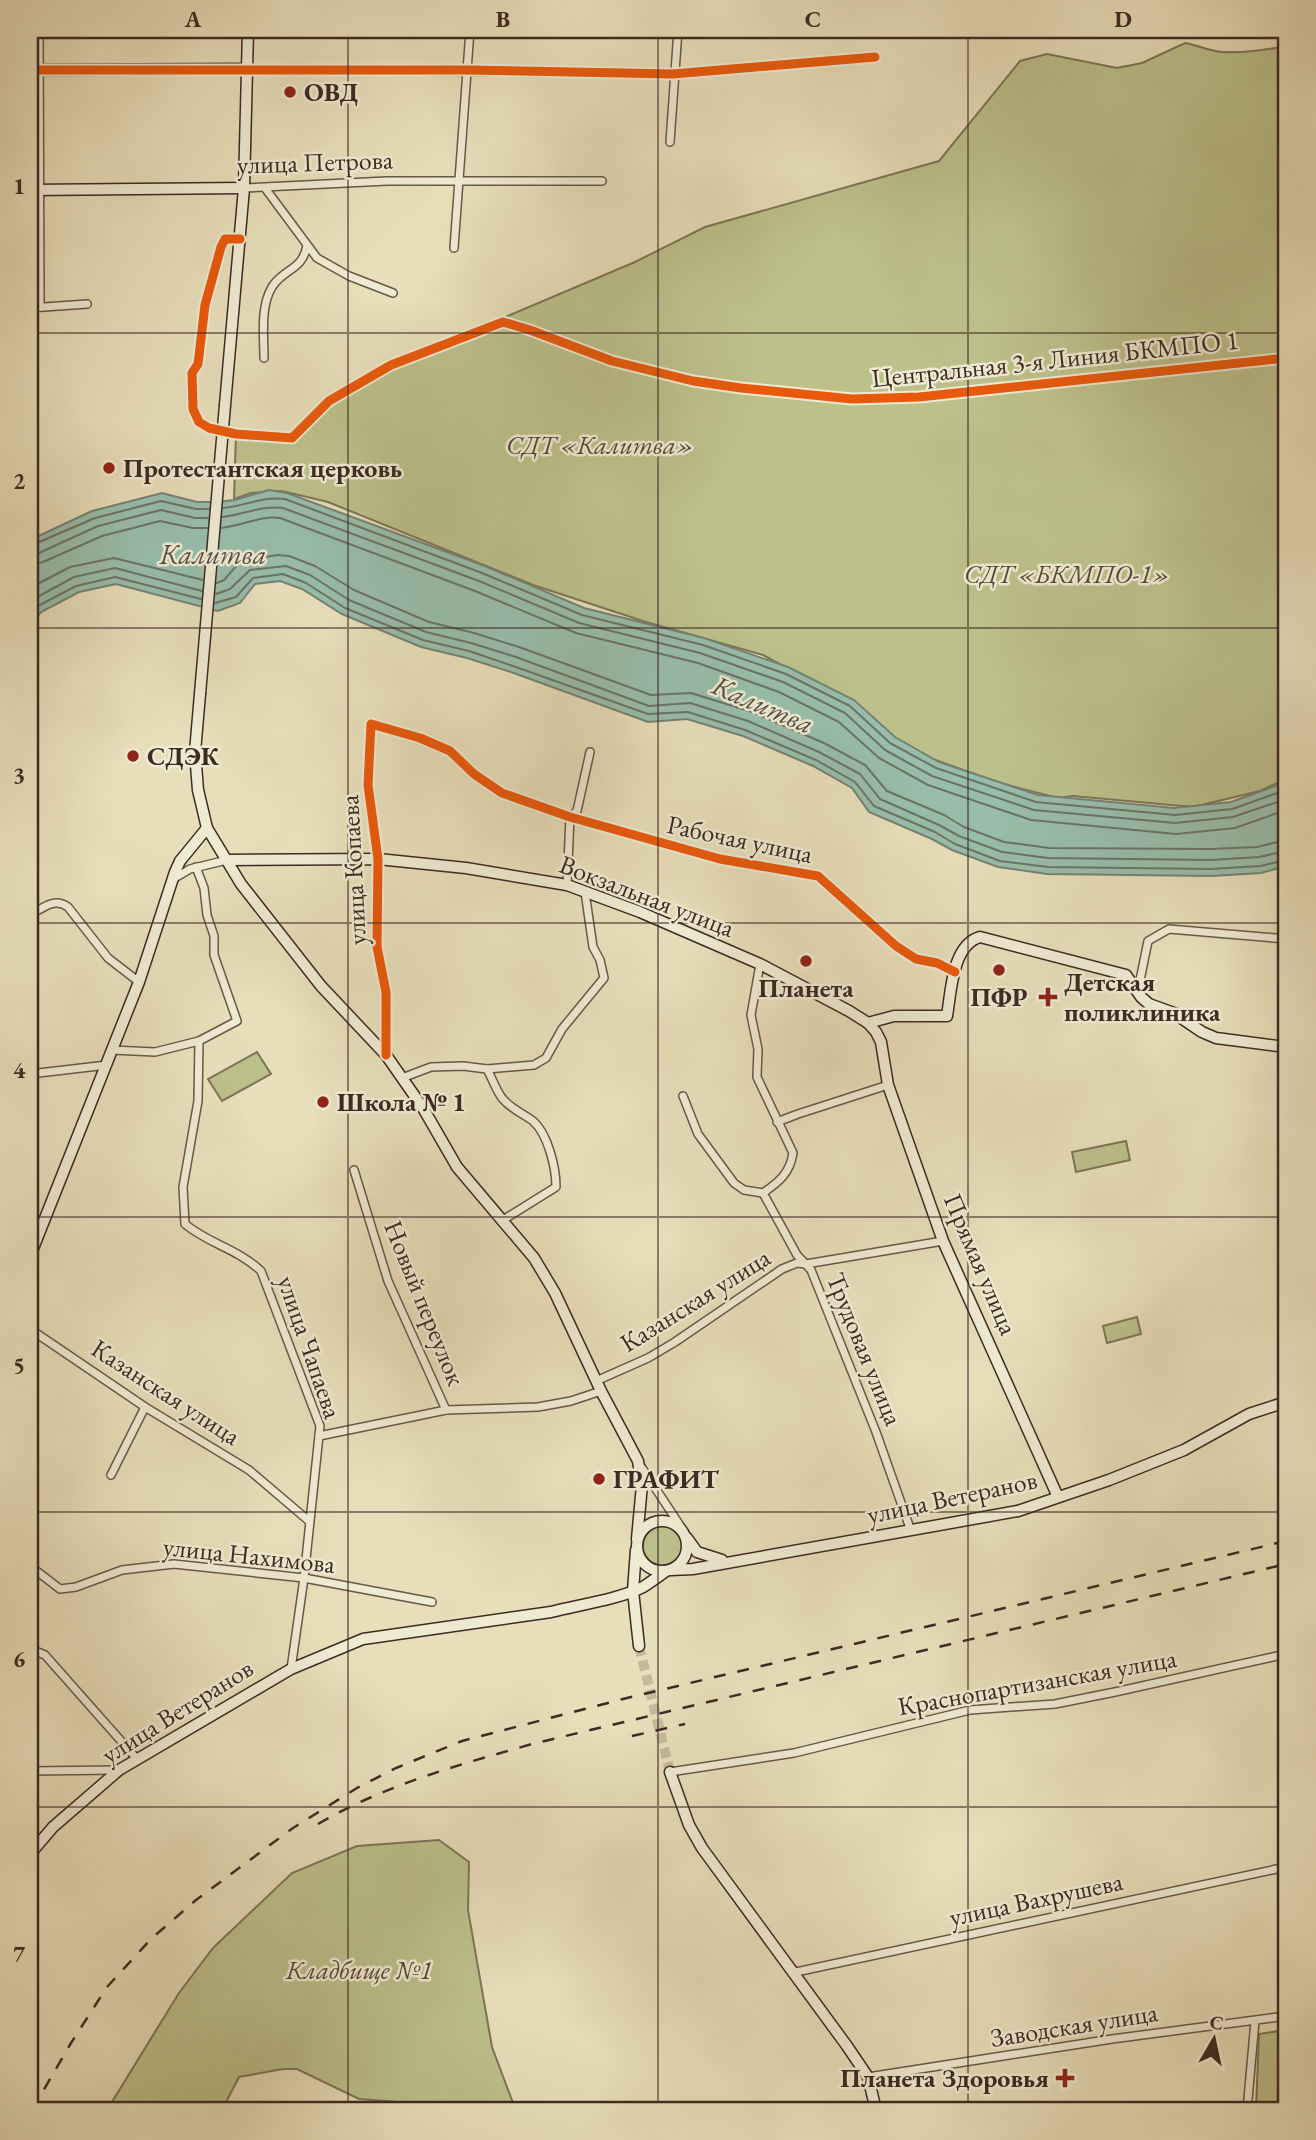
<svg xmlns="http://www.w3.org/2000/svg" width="1316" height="2140" font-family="'EB Garamond',serif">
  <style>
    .green { fill: #bcc08b; stroke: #7c7557; stroke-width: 2 }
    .water { fill: #98bdaa; stroke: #748274; stroke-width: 2 }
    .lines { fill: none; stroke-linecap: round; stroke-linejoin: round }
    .shore { stroke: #6a7466; stroke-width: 2 }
    .secondary-tunnel { stroke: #c5ba9c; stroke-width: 10; stroke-dasharray: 10 5; stroke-linecap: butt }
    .street-casing { stroke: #685749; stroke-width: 10 }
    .secondary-casing { stroke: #3d2a23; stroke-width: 13 }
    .street { stroke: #efead2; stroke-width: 7 }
    .secondary { stroke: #efead2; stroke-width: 10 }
    .rail { stroke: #3d2a23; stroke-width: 2.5; stroke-dasharray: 12 12; stroke-linecap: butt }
    .secondary-bridge-casing { stroke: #3d2a23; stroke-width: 13; stroke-linecap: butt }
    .secondary-bridge { stroke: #efead2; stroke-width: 10 }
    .cycleway-casing { stroke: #efead2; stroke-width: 13 }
    .cycleway { stroke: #e8590c; stroke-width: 9 }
    .grid { fill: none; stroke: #3d2a23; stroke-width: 2; stroke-opacity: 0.55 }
    .poi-dot { fill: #8f2418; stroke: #efead2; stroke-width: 2.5 }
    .labels { text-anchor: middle; stroke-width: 5; stroke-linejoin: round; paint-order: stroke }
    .poi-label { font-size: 26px; font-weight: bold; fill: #3d2a23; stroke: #efead2; text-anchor: start }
    .street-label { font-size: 26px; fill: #3d2a23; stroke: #efead2 }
    .park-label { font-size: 26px; font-style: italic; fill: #564838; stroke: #efead2 }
    .water-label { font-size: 28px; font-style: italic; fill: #544f45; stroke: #efead2 }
    .neatline { fill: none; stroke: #3d2a23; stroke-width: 2.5 }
    .grid-label { font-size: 23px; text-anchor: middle; font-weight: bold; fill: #3d2a23 }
  </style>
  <rect width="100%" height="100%" fill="#e7deba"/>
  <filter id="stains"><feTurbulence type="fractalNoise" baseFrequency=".00286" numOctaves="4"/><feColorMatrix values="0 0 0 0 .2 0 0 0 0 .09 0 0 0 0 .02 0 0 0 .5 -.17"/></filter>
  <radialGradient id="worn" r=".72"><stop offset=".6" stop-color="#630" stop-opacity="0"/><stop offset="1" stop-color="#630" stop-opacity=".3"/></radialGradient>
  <!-- green -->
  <g class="green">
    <path d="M1185 43C1198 45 1211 52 1224 52 1245 53 1266 50 1286 46V779L1260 791 1193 807 1073 796 1058 798 996 782 922 755 869 723 811 681 763 655 646 622 533 585 328 502 282 491 251 493 234 499 236 434 292 438 325 403 378 371 635 262 705 227 939 161 1020 61 1047 54 1117 68 1142 63Z"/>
    <path d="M257 1052 271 1074 222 1101 208 1079Z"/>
    <path d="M1126 1141 1130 1160 1076 1172 1072 1152Z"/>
    <path d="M1137 1317 1141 1334 1107 1343 1103 1326Z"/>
    <circle cx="663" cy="1546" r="20"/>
    <path d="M439 1840 469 1862 468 1910 492 2047 513 2103 438 2105 359 2099 297 2069H283L239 2077 222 2110H107L179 1993 213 1948 292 1873 357 1846Z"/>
    <path d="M1286 2030V2110H1256L1259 2034Z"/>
  </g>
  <!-- water -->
  <path class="water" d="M269 490 287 493 485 566 584 608 704 638 788 667 854 700 895 737 939 762 1038 795 1174 808 1231 802 1286 782V866L1261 873 1212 876 1047 874 998 867 952 850 932 839 869 812 852 788 813 766 743 736 687 719 648 722 511 672 467 658 421 647 342 614 302 589 280 581 255 584 240 603 218 611 116 584 79 592 41 612 30 625V540L92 511 162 493 197 502H216L235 500Z"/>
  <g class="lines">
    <!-- shore -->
    <g class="shore">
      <path d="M223 508C246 506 262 496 285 499L482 573 582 615 703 645 786 674 850 706 890 743 936 768 1036 802 1175 815 1232 809 1286 790"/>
      <path d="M222 517C243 515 262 505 283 508L479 581 579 623 700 653 783 682 845 713 885 750 932 776 1034 810 1175 823 1233 817 1286 799"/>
      <path d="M221 528C241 526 262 515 280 518L475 591 576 633 698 663 779 692 839 722 879 758 928 785 1031 820 1176 834 1235 828 1286 810"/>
      <path d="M30 546 95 518 161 501 196 509H209"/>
      <path d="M30 554 39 553 98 526 161 510 195 518H208"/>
      <path d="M30 565 43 562 102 536 160 521 193 528H207"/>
      <path d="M217 583 224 580 237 565 246 560 278 555 289 556 315 566 354 590 429 622 474 633 519 647 651 695 691 693 752 712 824 743 865 765 887 791 944 815 964 827 1004 842 1049 848 1211 849 1257 847 1286 840"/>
      <path d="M30 588 70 567 114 558 203 580"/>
      <path d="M216 594 230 589 250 570 286 566 310 575 349 600 426 632 471 643 516 657 649 706 690 703 748 721 819 752 860 774 880 799 939 825 959 836 1002 852 1048 858 1211 860 1259 857 1286 851"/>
      <path d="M30 601 74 577 115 568 202 591"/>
      <path d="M215 603 236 597 253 578 283 574 306 583 345 608 423 640 469 651 513 666 648 714 688 712 745 730 816 760 855 782 874 806 935 832 955 844 1000 861 1048 867 1211 869 1260 866 1286 860"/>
      <path d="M30 615 38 606 76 586 115 577 201 599"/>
    </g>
    <!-- secondary-tunnel -->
    <path class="secondary-tunnel" d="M639 1646 670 1772"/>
    <!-- street casing -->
    <g class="street-casing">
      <g id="street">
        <path d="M39 30 40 307"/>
        <path d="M248 69 673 74 875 57"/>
        <path d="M670 142 678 30"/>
        <path d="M244 188 387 181H602"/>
        <path d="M265 188 317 258 349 276 393 293"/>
        <path d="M240 239H225L221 247 205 305 198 364 192 373 193 409 199 422 209 428 236 434 292 438 329 401 391 365 503 322 530 330 612 361 693 381 741 388 852 399 919 397 1286 358"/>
        <path d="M454 248 470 30"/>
        <path d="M30 308 87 304"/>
        <path d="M264 358C264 336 260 307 272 287 284 268 302 271 307 246"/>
        <path d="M173 879 190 869 227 860"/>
        <path d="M567 885 570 817 577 811 590 752"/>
        <path d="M30 915C43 908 54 897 68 907L108 958 139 982"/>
        <path d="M760 964 751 1015 758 1049 757 1077 793 1153C790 1173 779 1182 763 1193"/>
        <path d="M1138 990 1148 941 1169 929 1286 939"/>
        <path d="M199 1041 198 1101 183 1187 185 1224C209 1244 238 1249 261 1271L320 1426 304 1578 291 1669"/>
        <path d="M112 1050 155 1052 199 1041 237 1021 214 955V936L207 915 204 888 196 867"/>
        <path d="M386 1054V992L377 947 378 859 368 785 371 724 420 738 450 751 474 774 502 793 570 817 720 859 818 876 896 946 916 959 937 963 955 972"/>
        <path d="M487 1069C492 1078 496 1090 502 1098 511 1109 522 1113 533 1121 548 1134 556 1168 556 1187L503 1220"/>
        <path d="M30 1074 107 1065"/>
        <path d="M402 1078 431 1067 463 1066 487 1069 534 1065 546 1058 562 1029 604 978 600 960 593 947 585 892"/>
        <path d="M683 1096 698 1134 734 1183 744 1190 763 1193"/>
        <path d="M777 1122 798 1114 888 1085"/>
        <path d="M354 1170 388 1281 446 1410"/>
        <path d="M763 1193 797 1255 811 1270 876 1432 911 1531"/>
        <path d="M30 1329 145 1407 249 1470 309 1521"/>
        <path d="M596 1381 648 1358 675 1342 782 1269 797 1263 806 1264 943 1241"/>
        <path d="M319 1436 446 1410 538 1407 571 1401 601 1391"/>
        <path d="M642 1468 683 1530"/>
        <path d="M111 1475 145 1407"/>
        <path d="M30 1566 60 1589 76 1587 122 1570 174 1564 304 1578 432 1602"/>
        <path d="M30 1649 45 1655 137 1759"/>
        <path d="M30 1771 119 1770"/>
        <path d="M670 1772 794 1753 970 1710 1055 1704 1115 1692 1286 1654"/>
        <path d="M796 1972 1286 1867"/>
        <path d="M868 2077 1112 2039 1286 2016"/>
        <path d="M1247 2110 1255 2021"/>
      </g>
    </g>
    <!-- secondary casing -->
    <g class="secondary-casing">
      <g id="secondary">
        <path d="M30 70 248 69"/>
        <path d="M30 190 244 188"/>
        <path d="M225 405 244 188 248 30"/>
        <path d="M200 694 195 752 198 790 207 828 241 884 321 986 386 1055 423 1108 457 1167 534 1258 555 1293 601 1391 638 1461 642 1485 637 1539"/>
        <path d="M227 860 378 859 466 868 567 885 640 912 760 964 849 1011 868 1023 876 1032 881 1042 888 1085 943 1241 1058 1497"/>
        <path d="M868 1023 894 1016H947C951 992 952 945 980 937L1126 975 1141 997 1149 1004 1174 1013 1202 1032 1216 1038 1286 1047"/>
        <path d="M30 1256 139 982 175 872 180 861 207 828"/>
        <circle cx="662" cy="1546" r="25"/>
        <path d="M687 1538 697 1552 722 1560"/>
        <path d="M636 1550 633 1591 639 1646"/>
        <path d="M671 1570 693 1569 1018 1511 1109 1480 1184 1450 1249 1414 1286 1402"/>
        <path d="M670 1772 689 1825 702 1848 847 2046 868 2077 876 2110"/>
        <path d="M30 1854 53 1827 119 1770 291 1669 363 1639 551 1612C578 1605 620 1599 643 1587 651 1582 659 1576 666 1571"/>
      </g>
    </g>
    <!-- street -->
    <use href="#street" class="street"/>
    <!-- secondary -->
    <use href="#secondary" class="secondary"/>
    <!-- rail -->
    <g class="rail">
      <path d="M632 1736 685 1724"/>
      <path d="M318 1824C385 1785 458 1765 532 1744L1286 1564"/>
      <path d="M32 2110 71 2043 107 1987 151 1939 196 1900 293 1828 357 1788 396 1768 462 1741 623 1699 1286 1541"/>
    </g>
    <!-- secondary-bridge casing -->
    <g class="secondary-bridge-casing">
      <path id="secondary-bridge" d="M200 694 225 405"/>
    </g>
    <!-- secondary-bridge -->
    <use href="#secondary-bridge" class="secondary-bridge"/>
    <!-- cycleway casing -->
    <g class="cycleway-casing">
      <g id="cycleway">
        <path d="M30 70H467L673 74 875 57"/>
        <path d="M240 239H225L221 247 205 305 198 364 192 373 193 409 199 422 209 428 236 434 292 438 329 401 391 365 503 322 530 330 612 361 693 381 741 388 852 399 919 397 1286 358"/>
        <path d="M386 1055V992L377 947 378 859 368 785 371 724 420 738 450 751 474 774 502 793 570 817 720 859 818 876 896 946 916 959 937 963 955 972"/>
      </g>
    </g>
    <!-- cycleway -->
    <use href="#cycleway" class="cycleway"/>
  </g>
  <!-- grid -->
  <path class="grid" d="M348 30V2110M658 30V2110M968 30V2110M30 333H1286M30 628H1286M30 923H1286M30 1217H1286M30 1512H1286M30 1807H1286"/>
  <!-- markers -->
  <g class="poi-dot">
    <circle cx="290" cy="92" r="7"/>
    <circle cx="109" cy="468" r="7"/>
    <circle cx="133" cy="756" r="7"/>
    <circle cx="806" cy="961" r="7"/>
    <circle cx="999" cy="970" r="7"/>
    <path d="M1044.5 986.5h7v7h7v7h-7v7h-7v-7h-7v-7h7z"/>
    <circle cx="323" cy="1102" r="7"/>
    <circle cx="599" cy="1479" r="7"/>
    <path d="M1061.5 2067.5h7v7h7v7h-7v7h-7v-7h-7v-7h7z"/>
  </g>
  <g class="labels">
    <!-- poi labels -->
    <g class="poi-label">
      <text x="304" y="101">ОВД</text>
      <text x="123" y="477">Протестантская церковь</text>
      <text x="147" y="765">СДЭК</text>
      <text x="1064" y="991">Детская<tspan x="1064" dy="30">поликлиника</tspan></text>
      <text x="806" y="997" text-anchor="middle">Планета</text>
      <text x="999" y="1006" text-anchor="middle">ПФР</text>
      <text x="337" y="1111">Школа № 1</text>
      <text x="613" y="1488">ГРАФИТ</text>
      <text x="1049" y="2087" text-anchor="end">Планета Здоровья</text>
    </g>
    <!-- street labels -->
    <g class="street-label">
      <text transform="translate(315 162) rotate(-2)" y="9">улица Петрова</text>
      <text transform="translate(1055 359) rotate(-6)" y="9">Центральная 3-я Линия БКМПО 1</text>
      <text transform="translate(740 839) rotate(12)" y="9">Рабочая улица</text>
      <text transform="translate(353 870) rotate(-93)" y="9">улица Копаева</text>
      <text transform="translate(647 896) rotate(21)" y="9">Вокзальная улица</text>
      <text transform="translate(981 1264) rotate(67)" y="9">Прямая улица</text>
      <text transform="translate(695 1300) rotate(-32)" y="9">Казанская улица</text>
      <text transform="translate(425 1303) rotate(68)" y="9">Новый переулок</text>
      <text transform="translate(310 1347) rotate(71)" y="9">улица Чапаева</text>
      <text transform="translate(865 1349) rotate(68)" y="9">Трудовая улица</text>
      <text transform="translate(166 1392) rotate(33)" y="9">Казанская улица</text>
      <text transform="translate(952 1497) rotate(-12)" y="9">улица Ветеранов</text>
      <text transform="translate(249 1555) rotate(6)" y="9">улица Нахимова</text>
      <text transform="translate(1037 1682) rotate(-10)" y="9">Краснопартизанская улица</text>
      <text transform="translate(177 1711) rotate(-32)" y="9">улица Ветеранов</text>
      <text transform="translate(1036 1899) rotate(-12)" y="9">улица Вахрушева</text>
      <text transform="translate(1074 2025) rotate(-9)" y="9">Заводская улица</text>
    </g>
    <!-- park labels -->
    <g class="park-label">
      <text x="600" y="454">СДТ «Калитва»</text>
      <text x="1067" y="583">СДТ «БКМПО-1»</text>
      <text x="359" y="1979">Кладбище №1</text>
    </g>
    <!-- water labels -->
    <g class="water-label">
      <text x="213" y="564">Калитва</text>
      <text transform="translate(763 704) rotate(23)" y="10">Калитва</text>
    </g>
  </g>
  <!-- margin -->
  <rect width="1316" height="2140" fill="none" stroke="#e7deba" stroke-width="77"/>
  <!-- north arrow -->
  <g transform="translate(1214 2039) rotate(9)" stroke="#efead2" stroke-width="5" paint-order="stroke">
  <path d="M0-5L12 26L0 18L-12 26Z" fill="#3d2a23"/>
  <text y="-10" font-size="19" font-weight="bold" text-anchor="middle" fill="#3d2a23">С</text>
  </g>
  <rect x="38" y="38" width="1240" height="2064" class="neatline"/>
  <g class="grid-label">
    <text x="193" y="27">A</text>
    <text x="503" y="27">B</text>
    <text x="813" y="27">C</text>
    <text x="1123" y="27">D</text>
    <text x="19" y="194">1</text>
    <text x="19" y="489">2</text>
    <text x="19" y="783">3</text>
    <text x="19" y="1078">4</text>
    <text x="19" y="1373">5</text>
    <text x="19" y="1667">6</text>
    <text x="19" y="1962">7</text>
  </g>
  <rect width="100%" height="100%" filter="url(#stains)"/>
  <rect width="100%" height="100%" fill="url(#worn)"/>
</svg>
